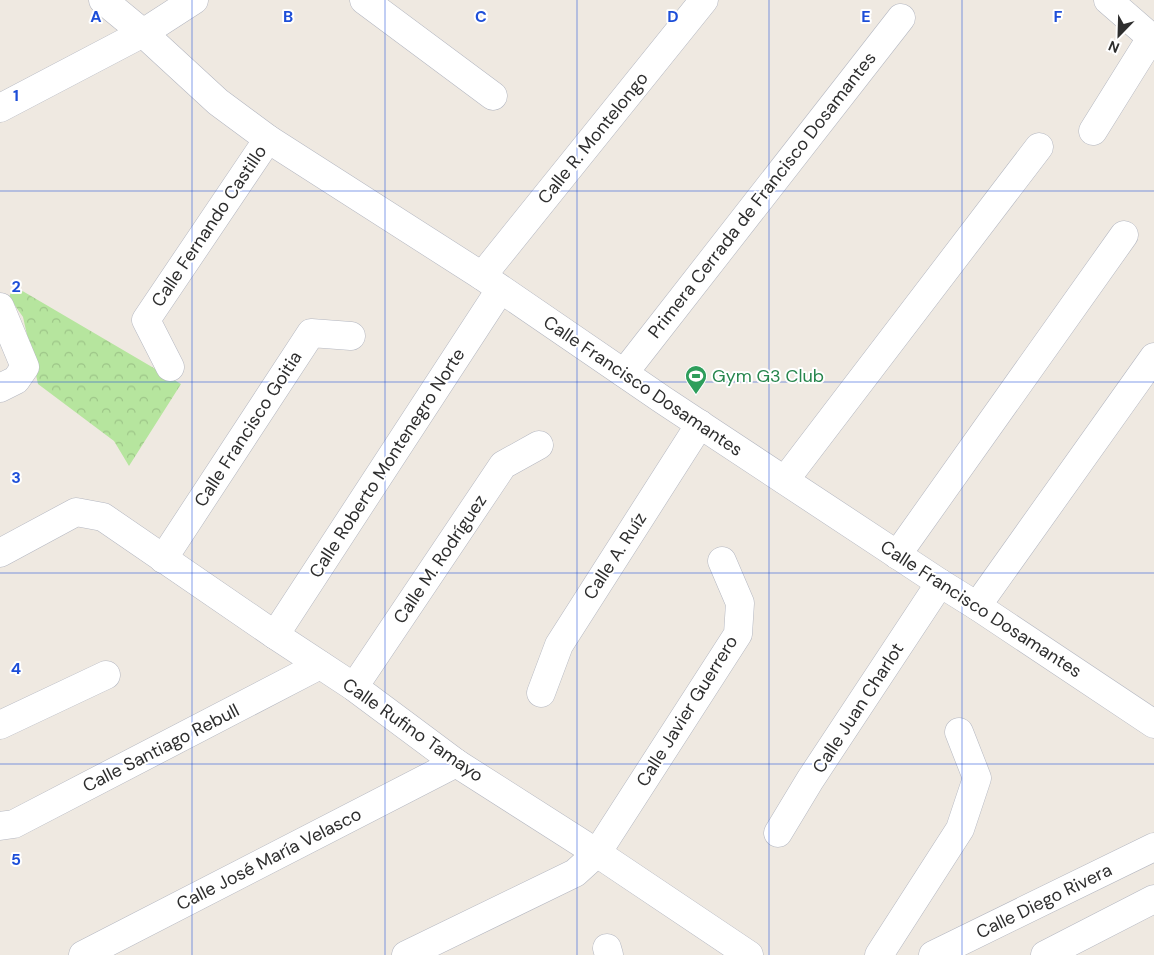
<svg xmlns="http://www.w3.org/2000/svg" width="1154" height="955" font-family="'DM Sans',sans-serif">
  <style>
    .forest { fill: url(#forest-crowns) }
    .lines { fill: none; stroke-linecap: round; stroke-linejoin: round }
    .minor-casing { stroke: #b4b7c1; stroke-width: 29 }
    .tertiary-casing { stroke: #b4b7c1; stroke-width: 29 }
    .minor { stroke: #fff; stroke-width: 28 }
    .tertiary { stroke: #fff; stroke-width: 28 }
    .grid { fill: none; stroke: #1d4ed8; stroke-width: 1; stroke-opacity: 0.55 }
    .labels { text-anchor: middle; stroke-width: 4; stroke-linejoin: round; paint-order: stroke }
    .street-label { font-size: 18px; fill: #2e2e2e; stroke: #fff }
    .leisure-label { font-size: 18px; fill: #27864d; stroke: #fff; text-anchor: start }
    .grid-label { font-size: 16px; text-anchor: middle; font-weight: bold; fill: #1d4ed8; stroke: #fff; stroke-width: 4; stroke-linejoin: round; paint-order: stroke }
  </style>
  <defs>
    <pattern id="forest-crowns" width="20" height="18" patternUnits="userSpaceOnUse" patternTransform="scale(1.25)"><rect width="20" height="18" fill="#b6e59e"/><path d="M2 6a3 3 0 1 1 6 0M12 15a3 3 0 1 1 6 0" fill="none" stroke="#9dc588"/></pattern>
  </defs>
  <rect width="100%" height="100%" fill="#efe9e1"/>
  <!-- forest -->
  <path class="forest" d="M14 286 181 384 129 466 114 441 38 384 23 317 9 297Z"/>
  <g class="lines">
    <!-- minor casing -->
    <g class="minor-casing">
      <g id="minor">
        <path d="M103 0 143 33"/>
        <path d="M364 0 493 96"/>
        <path d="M1108 0 1154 40"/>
        <path d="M1093 131 1151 38"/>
        <path d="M482 276 704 0"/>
        <path d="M0 307 25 367 16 380 0 388"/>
        <path d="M170 367 146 320 268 139"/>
        <path d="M624 373 901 18"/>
        <path d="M785 480 1039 147"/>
        <path d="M0 553 76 512 103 517 275 635 354 687 456 763 597 853 749 955"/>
        <path d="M897 555 1124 235"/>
        <path d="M163 559 311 333 351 336"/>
        <path d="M977 606 1154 357"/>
        <path d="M275 635 500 290"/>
        <path d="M354 687 503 465 539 445"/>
        <path d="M541 693 559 645 700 424"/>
        <path d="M0 725 106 675"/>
        <path d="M0 826 14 824 320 665"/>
        <path d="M778 833 810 780 940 583"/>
        <path d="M607 948 609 955"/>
        <path d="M83 955 456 763"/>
        <path d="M406 955 575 873 597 853 738 634 740 603 722 561"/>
        <path d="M879 955 960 829 977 778 959 732"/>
        <path d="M1045 955 1154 899"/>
      </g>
    </g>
    <!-- tertiary casing -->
    <g class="tertiary-casing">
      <g id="tertiary">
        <path d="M143 33 218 102 268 139 482 276 663 400 940 583 977 606 1154 724"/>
        <path d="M0 108 143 33 194 0"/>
        <path d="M933 955 1154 847"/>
      </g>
    </g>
    <!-- minor -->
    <use href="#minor" class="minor"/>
    <!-- tertiary -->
    <use href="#tertiary" class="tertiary"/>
  </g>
  <!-- grid -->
  <path class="grid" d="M192 0V955M385 0V955M577 0V955M769 0V955M962 0V955M0 191H1154M0 382H1154M0 573H1154M0 764H1154"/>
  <!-- icons -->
  <defs>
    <g id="stadium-pin" transform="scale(1.125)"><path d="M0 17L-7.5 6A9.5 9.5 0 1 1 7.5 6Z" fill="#2e9e5b" stroke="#fff"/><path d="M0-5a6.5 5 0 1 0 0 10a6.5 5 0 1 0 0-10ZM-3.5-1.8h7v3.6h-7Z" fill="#fff"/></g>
  </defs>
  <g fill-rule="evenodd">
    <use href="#stadium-pin" x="696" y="376"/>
  </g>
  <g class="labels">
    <!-- street labels -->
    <g class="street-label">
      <text transform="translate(593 138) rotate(-51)" y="6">Calle R. Montelongo</text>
      <text transform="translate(762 195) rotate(-52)" y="6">Primera Cerrada de Francisco Dosamantes</text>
      <text transform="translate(209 226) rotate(-56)" y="6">Calle Fernando Castillo</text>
      <text transform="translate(643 386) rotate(34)" y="6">Calle Francisco Dosamantes</text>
      <text transform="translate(248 429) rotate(-57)" y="6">Calle Francisco Goitia</text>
      <text transform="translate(387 463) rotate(-57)" y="6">Calle Roberto Montenegro Norte</text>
      <text transform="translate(615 556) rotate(-57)" y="6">Calle A. Ruíz</text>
      <text transform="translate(440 559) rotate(-56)" y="6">Calle M. Rodríguez</text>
      <text transform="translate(981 609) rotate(33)" y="6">Calle Francisco Dosamantes</text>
      <text transform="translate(858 708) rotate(-57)" y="6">Calle Juan Charlot</text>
      <text transform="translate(687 711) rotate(-58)" y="6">Calle Javier Guerrero</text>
      <text transform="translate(413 730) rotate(35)" y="6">Calle Rufino Tamayo</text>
      <text transform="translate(161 748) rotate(-27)" y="6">Calle Santiago Rebull</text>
      <text transform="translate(269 859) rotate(-27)" y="6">Calle José María Velasco</text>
      <text transform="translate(1044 901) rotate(-26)" y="6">Calle Diego Rivera</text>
    </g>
    <!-- leisure labels -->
    <g class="leisure-label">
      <text x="712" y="382">Gym G3 Club</text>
    </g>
  </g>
  <g class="grid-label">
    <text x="96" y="22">A</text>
    <text x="288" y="22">B</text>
    <text x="481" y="22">C</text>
    <text x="673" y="22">D</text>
    <text x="866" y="22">E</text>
    <text x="1058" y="22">F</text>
    <text x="16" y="101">1</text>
    <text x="16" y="292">2</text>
    <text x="16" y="483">3</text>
    <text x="16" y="674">4</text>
    <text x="16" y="865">5</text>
  </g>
  <!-- north arrow -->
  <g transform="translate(1119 35) rotate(203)" stroke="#ffffff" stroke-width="4" paint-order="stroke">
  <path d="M0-4L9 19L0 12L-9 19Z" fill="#2e2e2e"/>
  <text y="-8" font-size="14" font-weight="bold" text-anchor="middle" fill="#2e2e2e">N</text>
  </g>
</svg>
